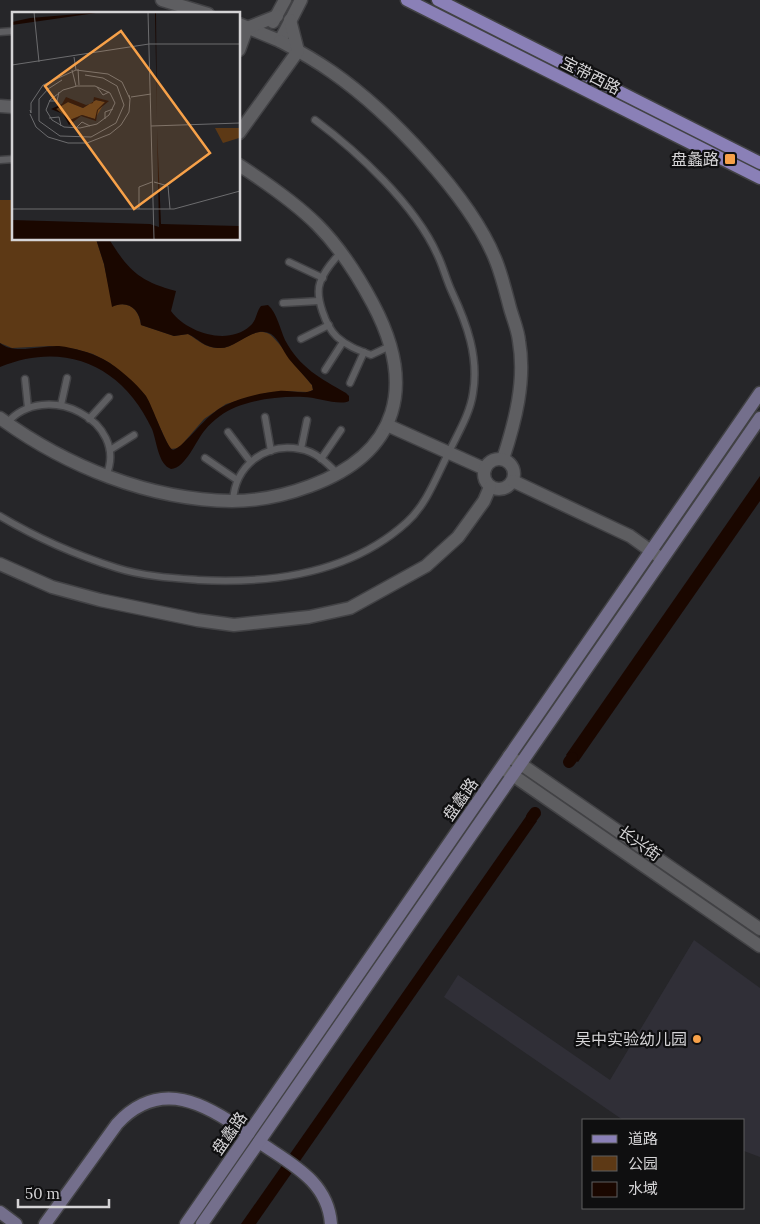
<svg xmlns="http://www.w3.org/2000/svg" width="760" height="1224" font-family="Lora,'Noto Sans SC',serif">
  <style>
    .built { fill: #302f37 }
    .green { fill: #5d3915 }
    .water { fill: #1a0700 }
    .lines { fill: none; stroke-linecap: round; stroke-linejoin: round }
    .canal { stroke: #1a0700; stroke-width: 12 }
    .service-casing { stroke: #424245; stroke-width: 9 }
    .minor-casing { stroke: #424245; stroke-width: 15 }
    .tertiary-casing { stroke: #424245; stroke-width: 15 }
    .secondary-casing { stroke: #424245; stroke-width: 15 }
    .primary-casing { stroke: #424245; stroke-width: 15 }
    .service { stroke: #5e5e61; stroke-width: 6 }
    .minor { stroke: #5e5e61; stroke-width: 12 }
    .tertiary { stroke: #5e5e61; stroke-width: 12 }
    .secondary { stroke: #746f8c; stroke-width: 12 }
    .primary { stroke: #8a80b7; stroke-width: 12 }
    .poi-dot { fill: #f7a149; stroke: #0f0f10; stroke-width: 2 }
    .labels { text-anchor: middle; stroke-width: 4.5; stroke-linejoin: round; paint-order: stroke }
    .street-label { font-size: 16px; fill: #d5d4d6; stroke: #0f0f10 }
    .poi-label { font-size: 16px; fill: #d5d4d6; stroke: #0f0f10; text-anchor: end }
    .inset-road { fill: none; stroke: #6c6c6e; stroke-width: 1 }
    .view { fill: #f7a149; fill-opacity: 0.15; stroke: #f7a149; stroke-width: 2.5 }
    .inset-edge { fill: none; stroke: #d5d4d6; stroke-width: 2.5 }
  </style>
  <rect width="100%" height="100%" fill="#262629"/>
  <!-- built -->
  <path class="built" d="M694 940 760 988V1157L744 1151V1120H623L444 997 458 975 610 1080Z"/>
  <!-- green -->
  <path class="green" d="M0 200H14V239H96L104 264 113 306C129 300 139 309 141 325L174 336 188 334C198 340 205 348 219 348 236 349 252 325 269 334 275 336 304 377 312 385L313 390 308 392 284 391 266 393 226 404 204 419 179 448 170 449 145 395 110 363 93 354 75 349 50 346 12 348 0 343Z"/>
  <!-- water -->
  <g class="water">
    <path d="M96 239H109C129 271 139 281 176 291L171 311C187 333 228 346 250 326 257 320 256 312 261 306L268 305C277 313 280 329 285 340 300 368 320 378 346 393L349 396V401C340 406 315 397 304 397 282 396 256 399 236 407 224 412 213 420 205 430 196 440 186 468 171 469 158 464 157 442 152 429 123 366 65 340 0 367V343C13 355 43 345 59 346 75 348 89 352 103 359 119 368 135 382 146 396 153 407 166 447 173 450 186 446 205 414 226 405 242 397 261 393 279 391 289 390 305 395 313 390L312 385C305 376 296 368 289 359 283 351 279 339 271 334 253 324 236 350 218 348 203 347 199 339 188 334L174 336 141 325C140 309 127 299 112 307L104 264Z"/>
    <path d="M760 476V501L578 762 566 755Z"/>
    <path d="M527 815 537 821 256 1224H241Z"/>
  </g>
  <g class="lines">
    <!-- canal -->
    <g class="canal">
      <path d="M569 762 572 758"/>
      <path d="M532 817 535 813"/>
    </g>
    <!-- service casing -->
    <g class="service-casing">
      <g id="service">
        <path d="M0 32 14 31"/>
        <path d="M0 160 14 159"/>
        <path d="M342 251C333 261 324 271 320 283 315 297 326 327 337 337 347 346 358 350 371 355L390 346"/>
        <path d="M289 262 323 278"/>
        <path d="M283 303 319 301"/>
        <path d="M301 339 329 325"/>
        <path d="M325 370 343 342"/>
        <path d="M25 379 28 408"/>
        <path d="M350 383 364 352"/>
        <path d="M61 405 67 378"/>
        <path d="M265 417 271 451"/>
        <path d="M89 419 109 397"/>
        <path d="M7 423C45 379 130 421 106 476"/>
        <path d="M228 432 250 461"/>
        <path d="M301 449 307 420"/>
        <path d="M110 450 134 435"/>
        <path d="M205 458 237 480"/>
        <path d="M321 459 341 430"/>
        <path d="M233 501C235 466 265 442 300 449 315 451 327 463 338 474"/>
        <path d="M0 516C37 538 76 555 117 568 142 576 171 578 198 580 271 584 350 574 407 522 427 504 437 475 449 452 458 433 470 414 473 393 479 357 467 324 452 292 446 279 443 266 437 254 415 205 358 152 315 120"/>
      </g>
    </g>
    <!-- minor casing -->
    <g class="minor-casing">
      <g id="minor">
        <path d="M162 0 208 14"/>
        <path d="M273 22 285 0"/>
        <path d="M239 24 280 41 301 0"/>
        <path d="M280 41C297 50 315 60 332 72 388 111 471 197 496 261 502 276 506 293 510 308 513 319 518 330 519 341 526 381 515 422 503 459"/>
        <path d="M239 50 247 28 277 16"/>
        <path d="M0 106 14 107"/>
        <path d="M239 133 298 51 290 20"/>
        <path d="M0 418C66 466 149 500 232 501 258 501 286 495 310 486 400 453 416 385 373 304 336 234 305 208 239 165"/>
        <path d="M387 425 485 469"/>
        <circle cx="499" cy="474" r="15"/>
        <path d="M513 481 630 536 662 559"/>
        <path d="M0 564 52 587 100 600 197 620 234 625 309 617 350 608 426 566 458 537 484 501 490 487"/>
      </g>
    </g>
    <!-- tertiary casing -->
    <g class="tertiary-casing">
      <g id="tertiary">
        <path d="M509 756 760 929"/>
        <path d="M504 769 760 946"/>
      </g>
    </g>
    <!-- secondary casing -->
    <g class="secondary-casing">
      <g id="secondary">
        <path d="M259 1142C291 1164 328 1181 331 1224"/>
        <path d="M0 1212 16 1224"/>
        <path d="M45 1224 117 1124C160 1077 207 1104 248 1134"/>
        <path d="M186 1224 760 393"/>
        <path d="M202 1224 760 418"/>
      </g>
    </g>
    <!-- primary casing -->
    <g class="primary-casing">
      <g id="primary">
        <path d="M407 0 760 178"/>
        <path d="M438 0 760 163"/>
      </g>
    </g>
    <!-- service -->
    <use href="#service" class="service"/>
    <!-- minor -->
    <use href="#minor" class="minor"/>
    <!-- tertiary -->
    <use href="#tertiary" class="tertiary"/>
    <!-- secondary -->
    <use href="#secondary" class="secondary"/>
    <!-- primary -->
    <use href="#primary" class="primary"/>
  </g>
  <!-- markers -->
  <g class="poi-dot">
    <rect x="724" y="153" width="12" height="12" rx="2.5"/>
    <circle cx="697" cy="1039" r="5"/>
  </g>
  <g class="labels">
    <!-- street labels -->
    <g class="street-label">
      <text transform="translate(591 75) rotate(27)" y="6">宝带西路</text>
      <text transform="translate(460 799) rotate(-55)" y="6">盘蠡路</text>
      <text transform="translate(640 843) rotate(35)" y="6">长兴街</text>
      <text transform="translate(229 1133) rotate(-55)" y="6">盘蠡路</text>
    </g>
    <!-- poi labels -->
    <g class="poi-label">
      <text x="719" y="165">盘蠡路</text>
      <text x="687" y="1045">吴中实验幼儿园</text>
    </g>
  </g>
  <!-- overview -->
  <g transform="translate(12 12)">
    <rect width="228" height="228" fill="#262629"/>
    <path d="M84 88 93 90 83 107 70 103 58 108 44 97 56 90 71 96ZM203 116H227V139V126L211 131Z" fill="#5d3915"/>
    <path d="M91 0 0 13V10L18 6ZM143 0H144L145 108ZM54 85 74 93 81 91 82 85 97 89 86 98 84 109 69 104 57 113 51 102 39 97 50 92ZM84 88 93 90 85 98 83 107 70 103 58 108 44 97 56 90 71 96ZM145 117 149 212 227 214V227H0V208L138 212 147 215Z" fill="#1a0700" fill-rule="evenodd"/>
    <path class="inset-road" d="M22 0 27 50M136 0 142 227M0 53 137 32H228M66 57 67 73M60 58 64 74M64 58 96 62 110 70 118 87 117 83M50 68 36 77 27 87V109L48 124 79 125 104 111 112 93 105 74 91 66 73 63M65 74H83L98 81 103 91 97 103 85 112 68 116 52 115 40 108 34 98 38 88 51 78ZM85 75 91 83 97 80M119 85 139 82M37 89H45L47 80M18 98 19 101V91L31 73 64 58 62 45M18 102 24 115 36 125 56 131H75L98 122 109 113 117 100 118 87M37 106 47 105 49 114M93 107V100L101 97M139 114 228 111M64 116 70 110 78 114M142 170 156 174 158 197M0 197H162L228 179M127 197V175L140 170"/>
    <path class="view" d="M109 19 198 141 122 197 33 74Z"/>
    <rect width="228" height="228" class="inset-edge"/>
  </g>
  <!-- legend -->
  <rect x="582" y="1119" width="162" height="90" fill="#0f0f10" stroke="#5e5e5f"/>
  <rect x="592" y="1135" width="25" height="8" fill="#8a80b7" stroke="#5e5e5f"/>
  <text x="628" y="1144" font-size="15" fill="#d5d4d6">道路</text>
  <rect x="592" y="1156" width="25" height="15" fill="#5d3915" stroke="#5e5e5f"/>
  <text x="628" y="1169" font-size="15" fill="#d5d4d6">公园</text>
  <rect x="592" y="1182" width="25" height="15" fill="#1a0700" stroke="#5e5e5f"/>
  <text x="628" y="1194" font-size="15" fill="#d5d4d6">水域</text>
  <!-- scale -->
  <path d="M18 1199v8h91v-8" fill="none" stroke="#d5d4d6" stroke-width="2.5"/>
  <text x="25" y="1199" font-size="15" fill="#d5d4d6" stroke="#0f0f10" stroke-width="4" paint-order="stroke">50 m</text>
</svg>
